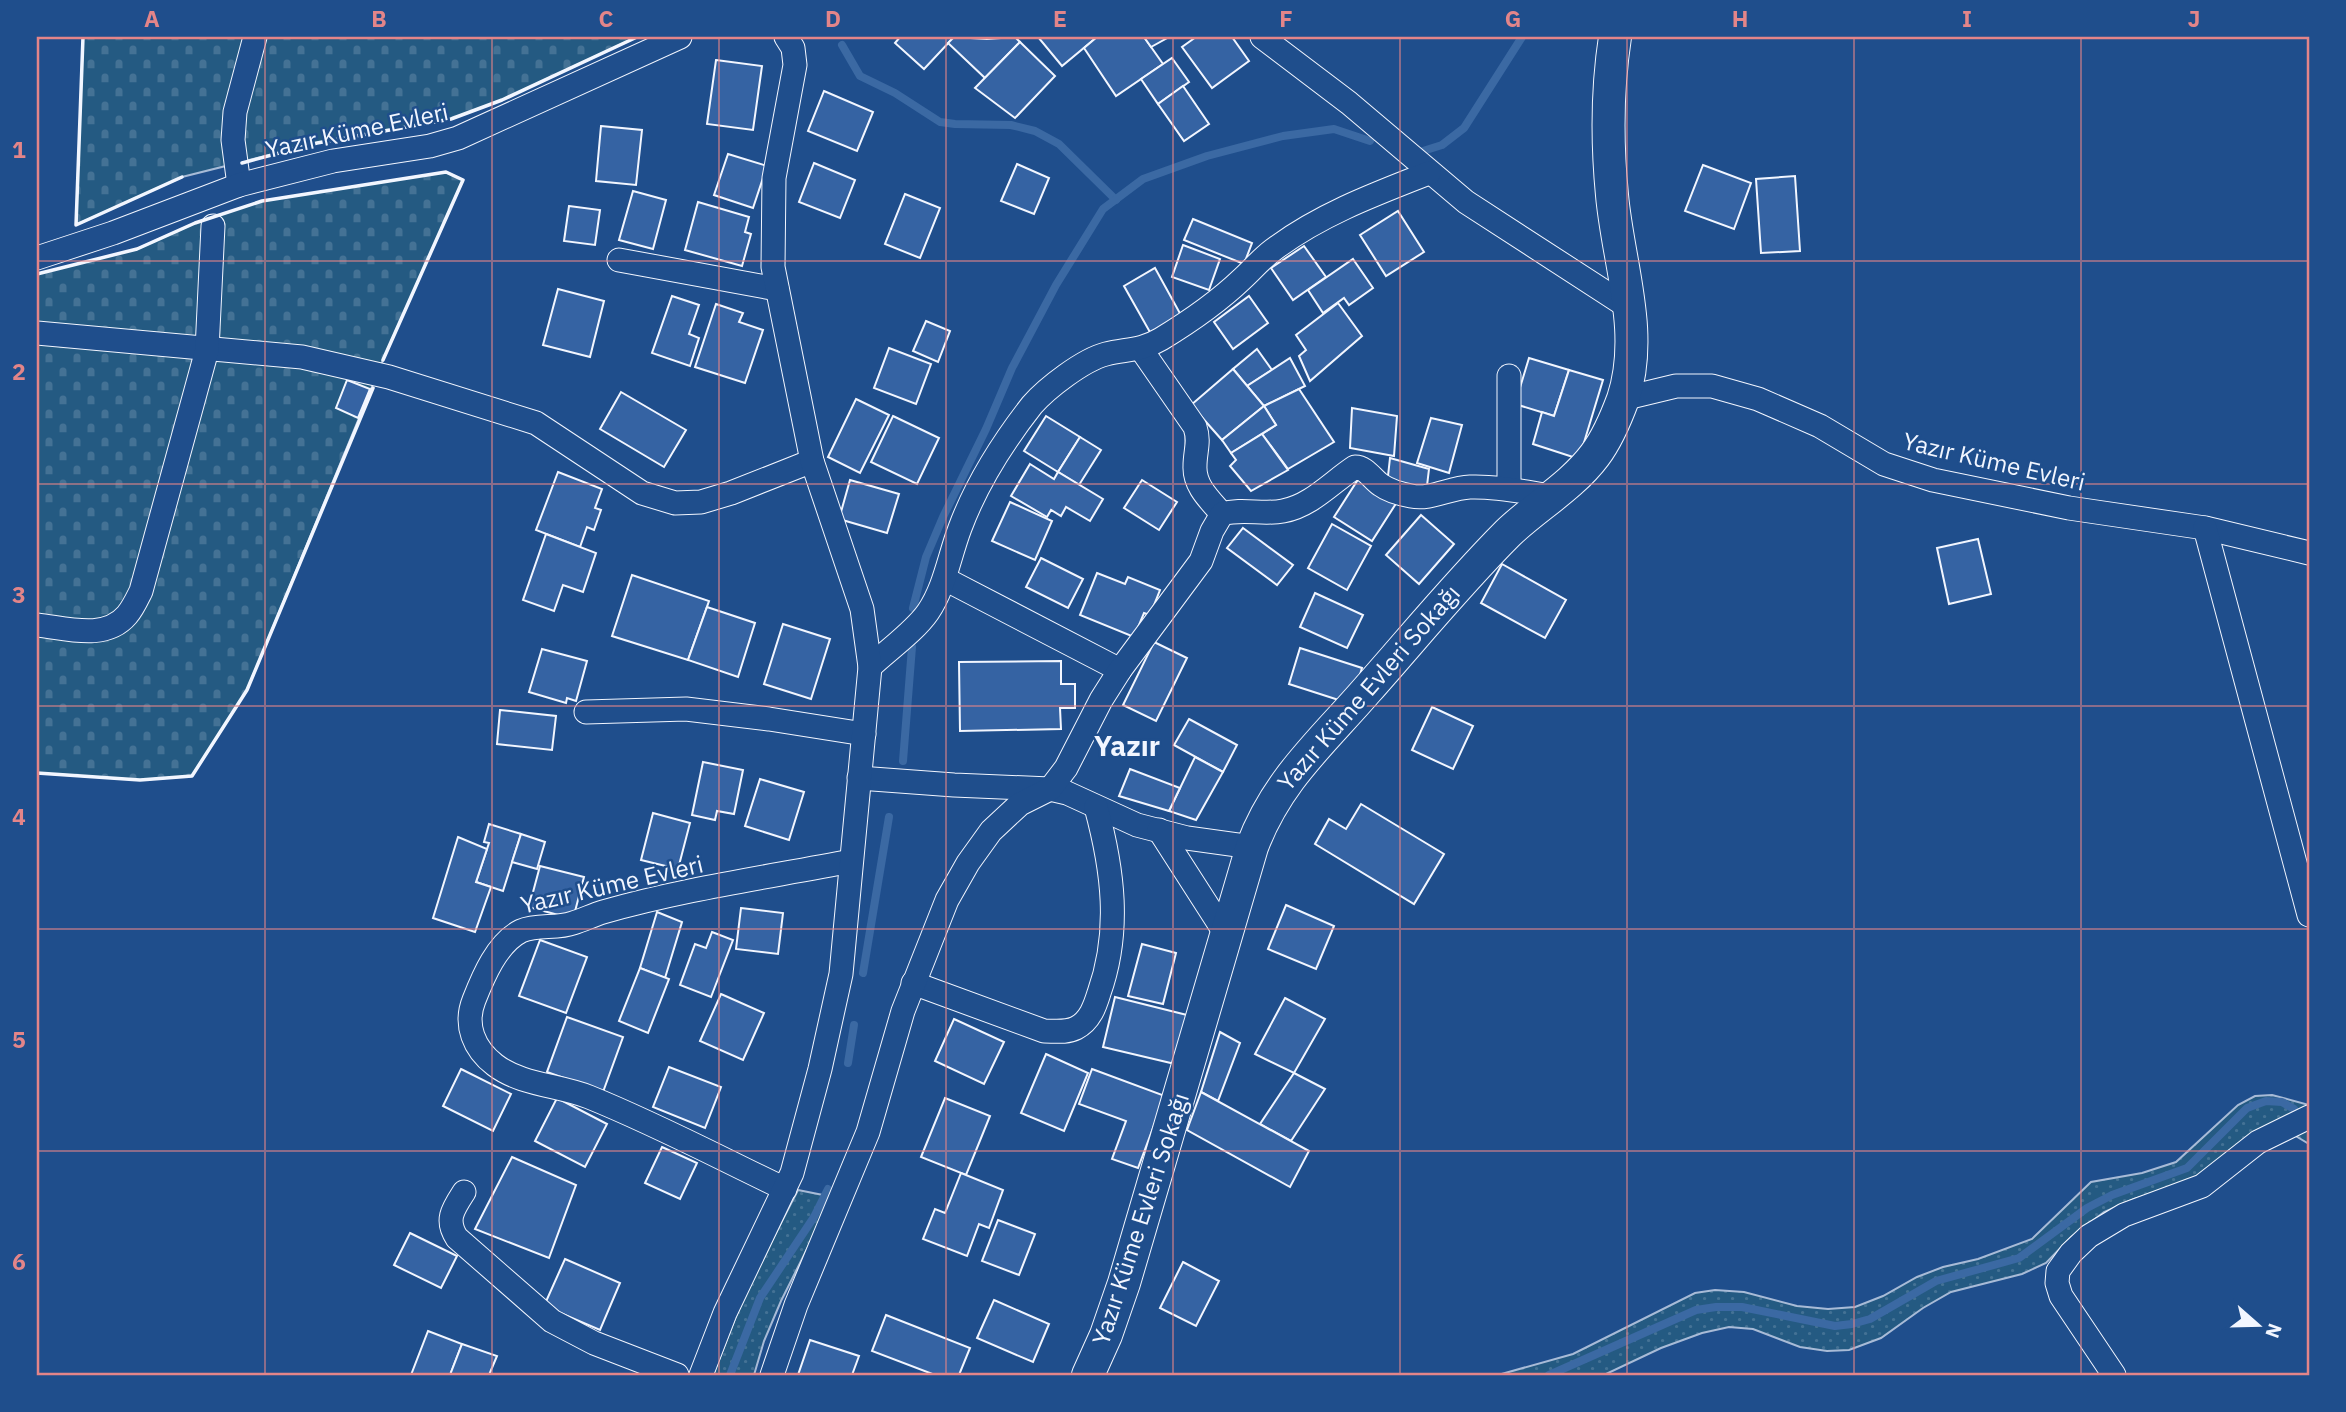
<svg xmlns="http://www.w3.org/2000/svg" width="2346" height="1412" font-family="'IBM Plex Sans',sans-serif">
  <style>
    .grass { fill: url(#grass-dots); stroke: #a8bbd7; stroke-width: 2 }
    .cemetery { fill: url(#cemetery-stones); stroke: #a8bbd7; stroke-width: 2 }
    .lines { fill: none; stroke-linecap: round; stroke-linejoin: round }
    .stream { stroke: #3b69a3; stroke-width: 8 }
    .building { fill: #3563a3; stroke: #f2f6ff; stroke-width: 2 }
    .street-casing { stroke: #f2f6ff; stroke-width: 25 }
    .secondary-casing { stroke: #f2f6ff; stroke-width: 34 }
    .street { stroke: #1f4e8c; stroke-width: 23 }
    .secondary { stroke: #1f4e8c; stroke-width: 32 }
    .wall { stroke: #f2f6ff; stroke-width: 3.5 }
    .grid { fill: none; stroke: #e38589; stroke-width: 2; stroke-opacity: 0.55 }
    .labels { text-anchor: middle; stroke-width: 5; stroke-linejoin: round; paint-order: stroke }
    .street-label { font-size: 24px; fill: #f2f6ff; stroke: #1f4e8c }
    .quarter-label { font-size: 28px; font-weight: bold; fill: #f2f6ff; stroke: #1f4e8c }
    .neatline { fill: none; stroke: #e38589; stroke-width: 2.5 }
    .grid-label { font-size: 23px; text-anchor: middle; font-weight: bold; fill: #e38589 }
  </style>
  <defs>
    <pattern id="grass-dots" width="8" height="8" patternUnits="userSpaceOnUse" patternTransform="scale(1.75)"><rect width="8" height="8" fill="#245a82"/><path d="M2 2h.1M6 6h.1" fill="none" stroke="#447295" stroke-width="1.8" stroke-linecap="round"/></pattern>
    <pattern id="cemetery-stones" width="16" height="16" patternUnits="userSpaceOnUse" patternTransform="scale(1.75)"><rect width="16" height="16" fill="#245a82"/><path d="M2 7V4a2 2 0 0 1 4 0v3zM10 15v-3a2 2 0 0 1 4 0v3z" fill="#447295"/></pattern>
  </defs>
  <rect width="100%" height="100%" fill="#1f4e8c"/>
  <!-- grass -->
  <g class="grass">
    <path d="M2272 1095 2309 1105V1144L2276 1124 2184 1184 2134 1199 2104 1212 2071 1237 2046 1263 2022 1274 1951 1292 1923 1308 1881 1338 1849 1350 1827 1351 1800 1347 1753 1329 1729 1327 1702 1333 1661 1348 1604 1375H1498L1573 1354 1695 1293 1715 1290 1744 1292 1797 1306 1828 1309 1855 1307 1883 1296 1917 1277 1943 1267 1978 1259 2032 1239 2091 1182 2142 1173 2176 1162 2238 1105 2255 1096Z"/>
    <path d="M798 1190 833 1197 781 1301 764 1341 754 1375H713L746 1291Z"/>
  </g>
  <!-- cemetery -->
  <g class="cemetery">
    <path d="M83 37H637L502 100 451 119 317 143 182 177 76 225Z"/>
    <path d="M446 172 463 180 383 360 247 690 192 776 140 780 37 773V274L137 249 195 223 262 201Z"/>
  </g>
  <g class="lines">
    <!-- stream -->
    <g class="stream">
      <path d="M842 45 860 76 895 93 940 122 955 124 1011 125 1035 131 1059 144 1116 200"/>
      <path d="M1423 151 1442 145 1464 128 1522 37"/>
      <path d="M913 608 926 557 943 517 986 429 1012 368 1056 285 1103 209 1143 179 1207 156 1283 136 1334 129 1370 141"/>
      <path d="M903 761 912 647"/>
      <path d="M863 973 889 817"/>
      <path d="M848 1063 854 1025"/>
      <path d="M730 1375 760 1298 814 1217 828 1189"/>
      <path d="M1549 1375 1696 1310 1716 1307H1742L1835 1326 1852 1324 1870 1319 1936 1281 2019 1258 2087 1208 2112 1195 2187 1168 2247 1108 2266 1101 2282 1102 2294 1109"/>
    </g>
  </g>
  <!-- building -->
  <g class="building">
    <path d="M900 37H954L924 69 895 43Z"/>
    <path d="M954 37 987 39 1015 37 1020 42 985 78 948 43Z"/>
    <path d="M1038 37H1097L1062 66Z"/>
    <path d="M1097 37H1144L1163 64 1116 96 1084 48Z"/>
    <path d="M1144 37H1169L1151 47Z"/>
    <path d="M1196 37H1232L1249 61 1212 88 1182 47Z"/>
    <path d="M1020 42 1055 76 1015 118 975 88Z"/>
    <path d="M1172 58 1189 82 1158 104 1141 79Z"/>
    <path d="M716 60 762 66 753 130 707 124Z"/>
    <path d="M1183 86 1209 124 1184 141 1158 104Z"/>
    <path d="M824 91 873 112 857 151 808 131Z"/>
    <path d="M601 126 642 130 636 185 596 181Z"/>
    <path d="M728 154 767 166 753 208 714 195Z"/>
    <path d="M814 163 855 180 840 218 799 202Z"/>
    <path d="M1017 164 1049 178 1034 214 1001 201Z"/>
    <path d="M1703 165 1751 183 1734 229 1685 211Z"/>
    <path d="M1795 176 1800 251 1761 253 1756 179Z"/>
    <path d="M633 191 666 200 653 249 619 240Z"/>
    <path d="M905 194 940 208 920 258 885 244Z"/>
    <path d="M698 202 749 217 745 232 751 234 742 266 685 250Z"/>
    <path d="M569 206 600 210 595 245 564 241Z"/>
    <path d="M1398 211 1424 252 1386 276 1360 235Z"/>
    <path d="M1193 219 1252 243 1244 264 1184 240Z"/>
    <path d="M1183 245 1220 259 1209 290 1172 277Z"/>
    <path d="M1304 246 1326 277 1293 300 1271 268Z"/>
    <path d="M1353 259 1373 288 1349 305 1344 298 1323 313 1308 290Z"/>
    <path d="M1155 268 1182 317 1151 334 1124 286Z"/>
    <path d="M558 289 604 301 590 357 543 345Z"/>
    <path d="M672 296 699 305 689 334 699 338 690 366 652 353Z"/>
    <path d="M1249 296 1268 323 1233 349 1214 322Z"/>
    <path d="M1338 303 1362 336 1310 381 1299 356 1306 350 1296 335Z"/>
    <path d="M716 304 743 313 739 322 763 330 745 383 695 367Z"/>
    <path d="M926 321 950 331 938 362 913 351Z"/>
    <path d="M889 348 931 364 916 404 874 388Z"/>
    <path d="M1257 349 1272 370 1247 386 1233 369Z"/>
    <path d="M1290 358 1305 386 1264 406 1247 386Z"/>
    <path d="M1529 358 1569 370 1554 416 1515 404Z"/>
    <path d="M1233 369 1264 406 1222 440 1191 405Z"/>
    <path d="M1569 370 1603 380 1579 459 1533 444 1542 412 1554 416Z"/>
    <path d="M347 380 370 389 358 418 336 408Z"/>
    <path d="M1299 389 1334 442 1288 469 1262 434 1276 425 1264 406Z"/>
    <path d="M621 392 686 430 664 467 600 429Z"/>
    <path d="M856 399 889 415 860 473 828 457Z"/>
    <path d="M1264 406 1276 425 1231 453 1222 440Z"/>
    <path d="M1352 408 1397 416 1394 456 1350 448Z"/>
    <path d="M893 416 939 438 917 484 871 462Z"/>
    <path d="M1046 416 1080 437 1058 472 1024 451Z"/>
    <path d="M1431 418 1462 425 1449 473 1417 463Z"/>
    <path d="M1262 434 1288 470 1251 491 1230 466 1236 460 1231 453Z"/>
    <path d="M1080 437 1101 450 1079 485 1058 472Z"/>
    <path d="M1390 458 1429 469 1426 494 1387 485Z"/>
    <path d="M1030 464 1054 479 1058 472 1103 499 1090 521 1066 507 1061 516 1051 510 1047 517 1011 496Z"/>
    <path d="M558 472 602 489 595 508 601 510 594 530 587 527 580 547 536 530Z"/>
    <path d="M1359 478 1397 502 1372 541 1334 517Z"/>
    <path d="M850 480 899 494 887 533 839 519Z"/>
    <path d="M1142 480 1177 502 1159 530 1124 508Z"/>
    <path d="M1010 502 1052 521 1035 560 992 541Z"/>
    <path d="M1421 515 1454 544 1419 584 1386 555Z"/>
    <path d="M1332 524 1371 546 1347 590 1308 568Z"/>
    <path d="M1243 528 1293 565 1277 585 1227 548Z"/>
    <path d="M546 534 596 553 583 592 563 585 554 611 523 600Z"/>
    <path d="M1978 539 1991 594 1949 604 1937 548Z"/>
    <path d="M1041 558 1083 579 1068 608 1026 587Z"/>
    <path d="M1502 564 1566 600 1545 638 1481 603Z"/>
    <path d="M1097 573 1125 584 1128 577 1160 590 1150 615 1144 613 1134 637 1080 615Z"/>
    <path d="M632 575 709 601 688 660 612 636Z"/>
    <path d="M1315 593 1363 615 1347 648 1300 627Z"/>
    <path d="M707 607 755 623 738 677 688 660Z"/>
    <path d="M783 624 830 639 811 699 764 684Z"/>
    <path d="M1154 642 1187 658 1156 721 1123 705Z"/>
    <path d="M1300 648 1362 668 1351 704 1289 684Z"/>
    <path d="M542 649 587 661 576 701 567 698 566 703 529 692Z"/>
    <path d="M1061 661V684H1075V708H1060L1061 729 960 731 959 662Z"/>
    <path d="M1432 707 1473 726 1453 769 1412 750Z"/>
    <path d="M500 710 556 716 552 750 497 744Z"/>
    <path d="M1189 719 1237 745 1223 772 1174 745Z"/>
    <path d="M1195 757 1223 772 1196 820 1169 811Z"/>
    <path d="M703 762 743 770 734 814 717 811 715 820 692 815Z"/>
    <path d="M1130 769 1180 788 1169 811 1119 796Z"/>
    <path d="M760 779 804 792 789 840 745 826Z"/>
    <path d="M1361 804 1444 854 1414 904 1315 844 1329 819 1346 829Z"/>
    <path d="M653 813 690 823 678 869 641 860Z"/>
    <path d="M489 824 521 834 503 891 476 882 489 843 484 842Z"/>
    <path d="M521 834 545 842 537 869 512 862Z"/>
    <path d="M458 837 487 849 476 882 491 887 475 932 433 918Z"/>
    <path d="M540 866 584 877 573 919 529 907Z"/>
    <path d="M1286 905 1334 926 1316 969 1268 949Z"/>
    <path d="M741 908 783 913 778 954 736 949Z"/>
    <path d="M657 912 682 922 665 978 640 968Z"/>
    <path d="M712 932 733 940 711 997 680 985 695 944 706 948Z"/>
    <path d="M540 940 587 957 566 1013 519 996Z"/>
    <path d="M1142 944 1176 953 1163 1004 1128 996Z"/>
    <path d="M640 968 669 979 648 1033 619 1021Z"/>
    <path d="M721 994 764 1013 743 1060 700 1041Z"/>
    <path d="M1115 997 1187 1015 1175 1064 1103 1047Z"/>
    <path d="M1285 998 1325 1019 1294 1073 1255 1054Z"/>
    <path d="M567 1017 623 1037 603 1092 547 1072Z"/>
    <path d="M954 1019 1004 1042 984 1084 935 1061Z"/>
    <path d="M1220 1032 1240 1043 1218 1101 1201 1092Z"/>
    <path d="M1046 1054 1088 1073 1064 1131 1021 1113Z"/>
    <path d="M669 1067 721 1087 705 1128 653 1107Z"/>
    <path d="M461 1069 511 1094 493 1131 443 1106Z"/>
    <path d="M1092 1069 1165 1096 1138 1168 1112 1159 1126 1121 1079 1104Z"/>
    <path d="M1294 1073 1325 1089 1291 1141 1260 1124Z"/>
    <path d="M1201 1092 1309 1151 1290 1187 1187 1130Z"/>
    <path d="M557 1098 607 1124 585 1167 535 1141Z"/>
    <path d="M945 1098 990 1116 966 1175 921 1157Z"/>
    <path d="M662 1147 697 1163 680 1199 645 1183Z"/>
    <path d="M512 1157 576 1185 549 1258 475 1229Z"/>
    <path d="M961 1173 1003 1190 989 1228 979 1224 967 1256 923 1239 935 1209 945 1213Z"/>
    <path d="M998 1220 1035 1234 1019 1275 982 1261Z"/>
    <path d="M410 1233 457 1256 441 1288 394 1265Z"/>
    <path d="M565 1259 620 1283 600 1330 544 1306Z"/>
    <path d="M1183 1262 1219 1281 1196 1326 1160 1308Z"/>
    <path d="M994 1300 1049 1324 1033 1362 977 1338Z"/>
    <path d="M886 1315 970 1348 959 1375H935L872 1351Z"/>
    <path d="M428 1331 462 1344 450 1375H411Z"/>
    <path d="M810 1340 859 1356 852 1375H798Z"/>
    <path d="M462 1344 497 1356 489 1375H450Z"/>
  </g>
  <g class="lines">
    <!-- street casing -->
    <g class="street-casing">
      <g id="street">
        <path d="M1262 37 1349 103 1466 202 1628 307"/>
        <path d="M239 185 233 140 235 112 255 37"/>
        <path d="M37 258 113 233 239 185 333 161 430 146 458 138 680 37"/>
        <path d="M619 260 777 289"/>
        <path d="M37 333 302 357 389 377 536 423 642 493 675 503 701 502 731 493 812 461"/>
        <path d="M1141 349 1195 427C1200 442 1195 451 1195 466 1194 486 1210 500 1222 514"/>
        <path d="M1622 399 1676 386H1712L1758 399 1820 426 1884 464 1933 480 2069 508 2205 528 2309 553"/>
        <path d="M1509 489V376"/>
        <path d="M2205 528 2309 915"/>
        <path d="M945 579 1120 670"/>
        <path d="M37 625C66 628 105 641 127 615 133 608 137 599 141 591L207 350 213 226"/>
        <path d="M870 667C888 650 915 631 928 612 945 587 949 557 960 528 976 485 1003 442 1032 405 1047 388 1083 360 1106 354 1127 349 1141 351 1161 339 1189 322 1218 302 1242 279 1252 270 1261 259 1273 250 1319 215 1375 194 1429 173"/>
        <path d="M586 712 686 709 769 719 864 734"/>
        <path d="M859 778 954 785 1050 789 1067 793 1137 825 1187 838 1252 847"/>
        <path d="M1159 830 1227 936"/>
        <path d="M913 983 1044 1031C1055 1031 1066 1033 1076 1028 1090 1021 1095 1006 1099 993 1121 931 1113 870 1096 807"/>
        <path d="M785 1189C720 1158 656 1124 589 1097 559 1085 521 1085 495 1065 474 1049 464 1025 474 1000 483 977 497 943 521 931 537 924 557 929 573 923 583 920 593 915 603 912 683 889 769 877 851 861"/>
        <path d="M464 1192C453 1209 445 1220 457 1238L552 1321 594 1343 677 1375"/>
        <path d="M701 1375 725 1313 792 1173 820 1069 841 974 870 667 862 609 812 461 773 267 774 178 795 65 793 48 786 37"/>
        <path d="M772 1375 796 1305 868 1132 903 1011 947 900 968 863 991 831 1020 804 1050 789 1066 768 1101 700 1120 670 1201 561 1212 531 1222 514C1242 508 1263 515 1283 511 1311 506 1332 482 1355 467 1366 467 1372 479 1381 485 1389 491 1401 494 1411 496 1431 500 1449 488 1470 487 1497 486 1524 492 1551 496"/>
        <path d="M2114 1375 2061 1296 2057 1283 2058 1271 2071 1253 2089 1236 2124 1215 2202 1186 2258 1142 2309 1117"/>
      </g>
    </g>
    <!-- secondary casing -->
    <g class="secondary-casing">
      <path id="secondary" d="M1088 1375 1106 1335 1124 1283 1252 847C1277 780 1322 742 1367 690 1414 637 1458 583 1508 533 1535 507 1572 486 1595 455 1607 439 1616 418 1623 399 1645 332 1618 263 1612 195 1607 143 1607 89 1615 37"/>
    </g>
    <!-- street -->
    <use href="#street" class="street"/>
    <!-- secondary -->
    <use href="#secondary" class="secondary"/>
    <!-- wall -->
    <g class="wall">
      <path d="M83 37 76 225 182 177"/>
      <path d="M242 163 317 143 451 119 502 100 637 37"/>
      <path d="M37 274 137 249 195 223 262 201 446 172 463 180 383 360"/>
      <path d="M37 773 140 780 192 776 247 690 373 388"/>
    </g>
  </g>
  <!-- grid -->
  <path class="grid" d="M265 37V1375M492 37V1375M719 37V1375M946 37V1375M1173 37V1375M1400 37V1375M1627 37V1375M1854 37V1375M2081 37V1375M37 261H2309M37 484H2309M37 706H2309M37 929H2309M37 1151H2309"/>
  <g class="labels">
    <!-- street labels -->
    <g class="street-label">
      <text transform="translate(357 131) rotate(-12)" y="8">Yazır Küme Evleri</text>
      <text transform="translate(1994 462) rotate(13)" y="8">Yazır Küme Evleri</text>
      <text transform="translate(1369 688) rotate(-49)" y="8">Yazır Küme Evleri Sokağı</text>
      <text transform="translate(612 885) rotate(-13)" y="8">Yazır Küme Evleri</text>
      <text transform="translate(1141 1219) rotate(-72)" y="8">Yazır Küme Evleri Sokağı</text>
    </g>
    <!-- quarter labels -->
    <g class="quarter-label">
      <text x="1127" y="756">Yazır</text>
    </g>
  </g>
  <!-- border -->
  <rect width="2346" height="1412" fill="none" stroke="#1f4e8c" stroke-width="77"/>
  <!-- north arrow -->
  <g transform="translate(2258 1325) rotate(110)" stroke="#1f4e8c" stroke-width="5" paint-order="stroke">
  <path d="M0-5L12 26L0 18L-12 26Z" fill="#f2f6ff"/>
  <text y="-10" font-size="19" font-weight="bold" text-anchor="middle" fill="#f2f6ff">N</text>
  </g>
  <rect x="38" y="38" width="2270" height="1336" class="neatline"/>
  <g class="grid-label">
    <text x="152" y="27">A</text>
    <text x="379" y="27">B</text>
    <text x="606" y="27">C</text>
    <text x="833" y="27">D</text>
    <text x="1060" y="27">E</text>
    <text x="1286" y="27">F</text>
    <text x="1513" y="27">G</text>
    <text x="1740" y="27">H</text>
    <text x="1967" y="27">I</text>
    <text x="2194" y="27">J</text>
    <text x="19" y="158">1</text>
    <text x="19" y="380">2</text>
    <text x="19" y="603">3</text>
    <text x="19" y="825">4</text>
    <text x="19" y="1048">5</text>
    <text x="19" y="1270">6</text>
  </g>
</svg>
